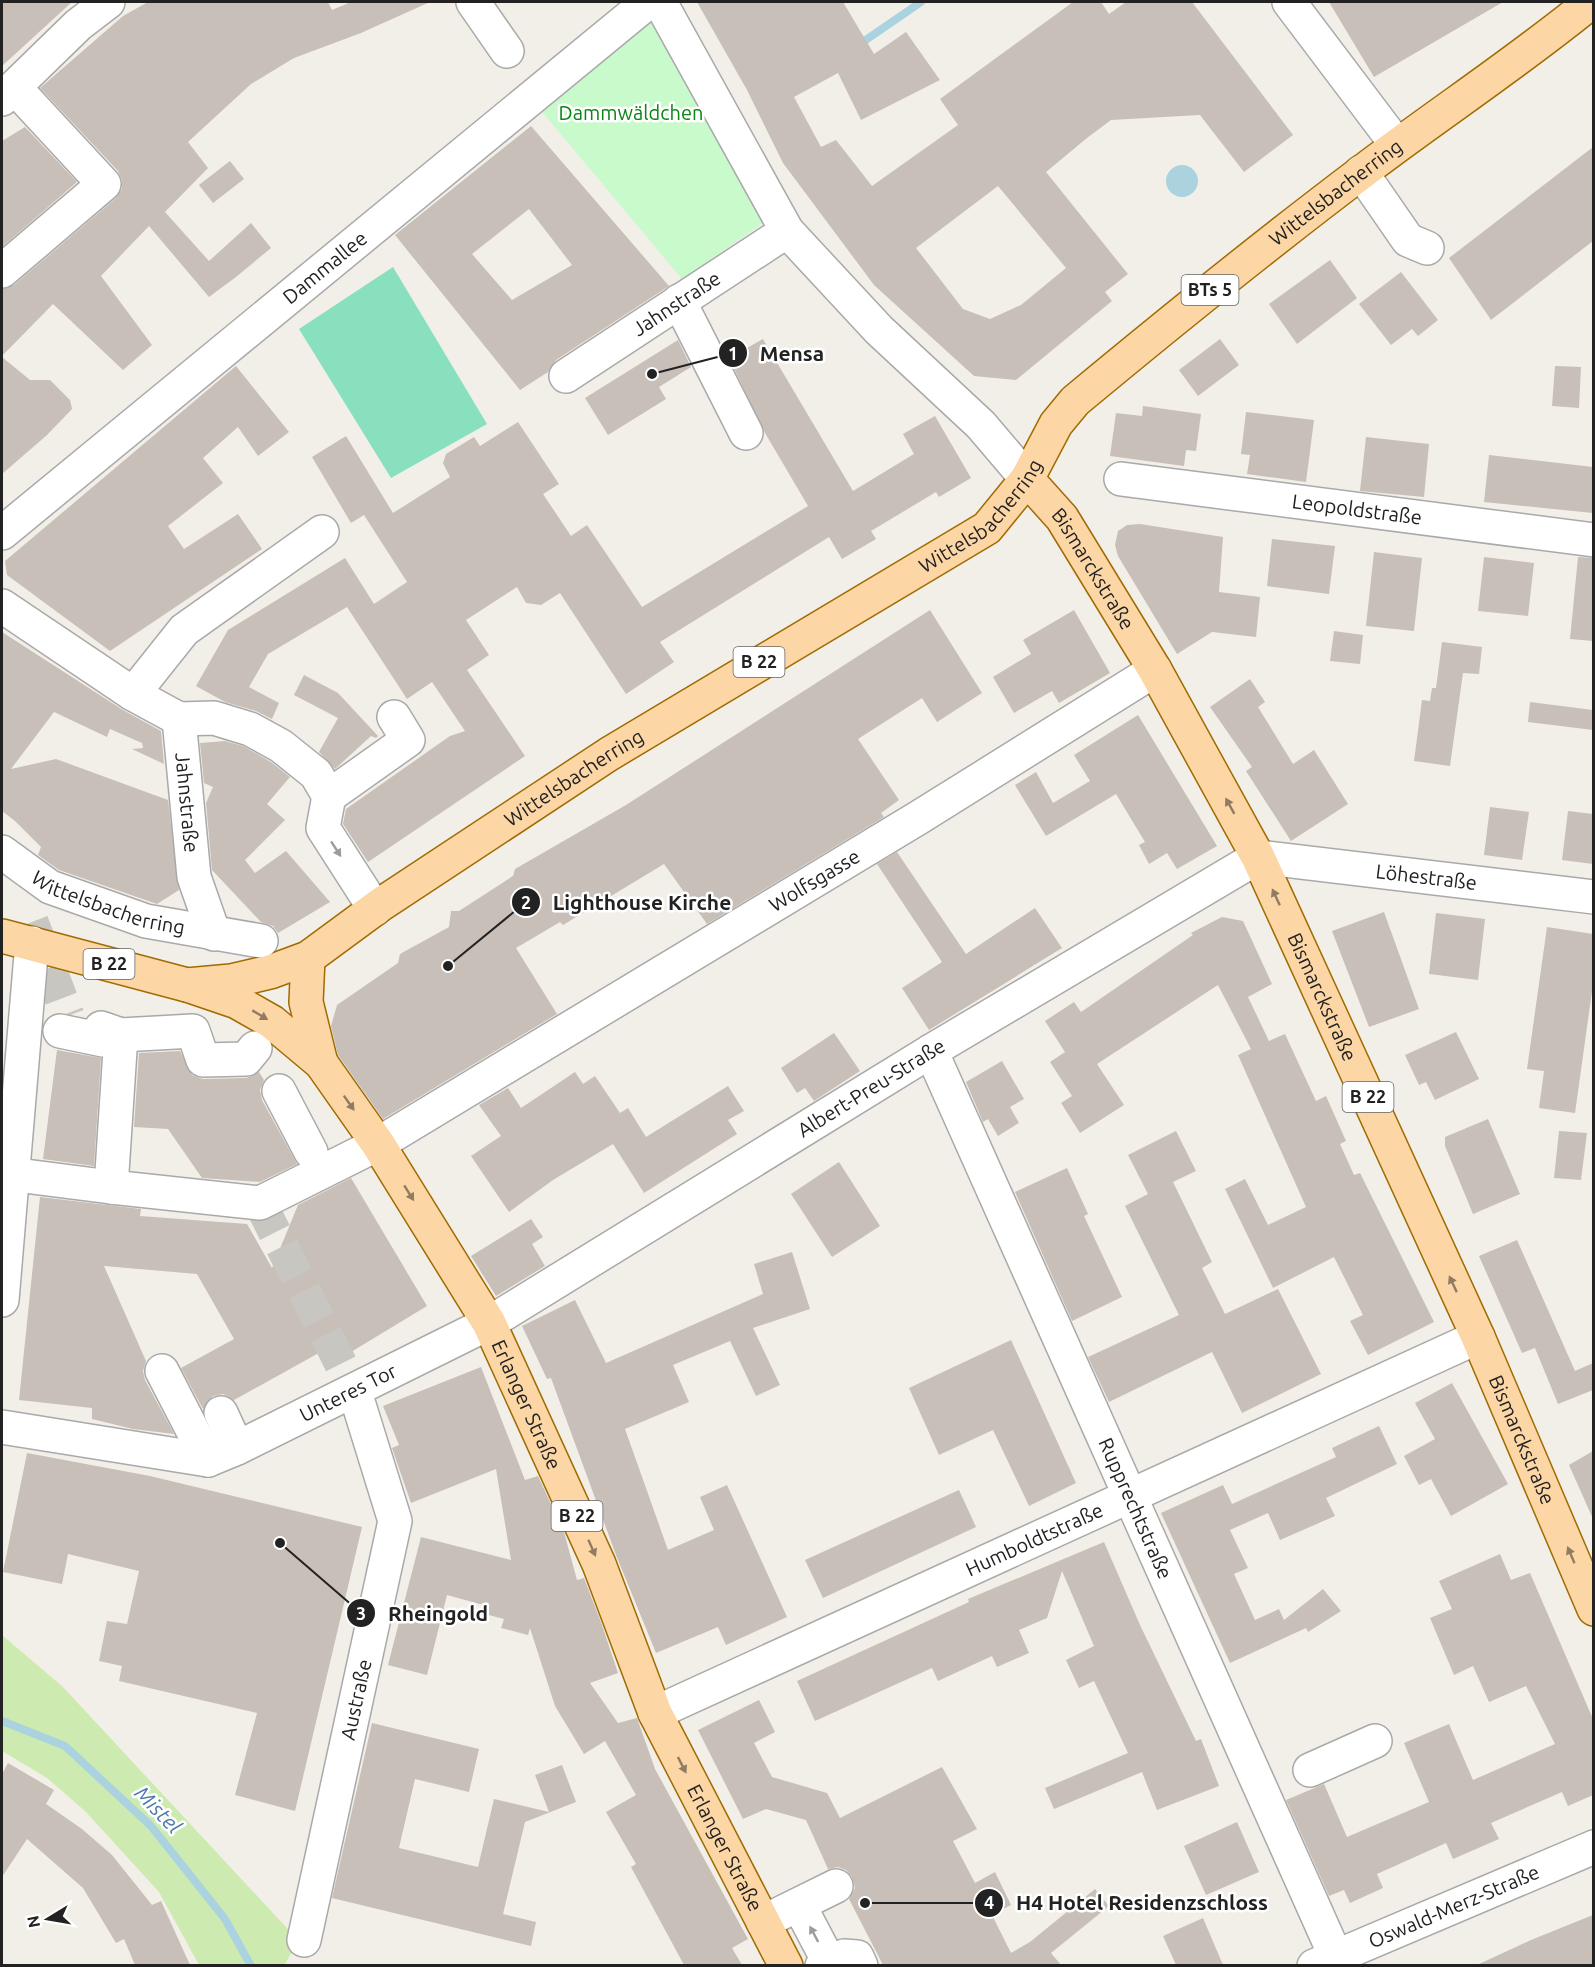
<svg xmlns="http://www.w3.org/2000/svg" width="1595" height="1967" font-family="Ubuntu,sans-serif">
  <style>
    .grass { fill: #cdebb0 }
    .park { fill: #c8facc }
    .pitch { fill: #88e0be }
    .water { fill: #aad3df }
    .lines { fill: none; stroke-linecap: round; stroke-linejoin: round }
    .stream { stroke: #aad3df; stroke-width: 8 }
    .building { fill: #c7bfb8; fill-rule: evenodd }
    .minor-tunnel { stroke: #c8c6c1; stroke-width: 33; stroke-dasharray: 33 16; stroke-linecap: butt }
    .minor-casing { stroke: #a9a9a9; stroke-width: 36 }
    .major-casing { stroke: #a06b00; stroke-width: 36 }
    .minor { stroke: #fff; stroke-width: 33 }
    .major { stroke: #fcd6a4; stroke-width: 33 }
    .oneway { fill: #8f7c63 }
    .oneway2 { fill: #9c9c9c }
    .labels { text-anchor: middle; stroke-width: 5; stroke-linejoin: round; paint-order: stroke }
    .shield { fill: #fff; stroke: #646464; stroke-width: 1.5 }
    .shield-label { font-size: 18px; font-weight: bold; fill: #222 }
    .park-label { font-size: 20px; fill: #0c8416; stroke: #fff }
    .street-label { font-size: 20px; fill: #222; stroke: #fff }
    .water-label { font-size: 21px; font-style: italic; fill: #4a7aab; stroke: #fff }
    .leader { fill: none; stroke: #222; stroke-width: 2 }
    .callout-dot { fill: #222; stroke: #fff; stroke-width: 2 }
    .mark-label { font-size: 18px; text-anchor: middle; font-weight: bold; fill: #fff }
    .callout-label { font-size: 21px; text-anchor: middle; font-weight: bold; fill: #222; stroke: #fff; stroke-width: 5; stroke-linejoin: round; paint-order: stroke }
  </style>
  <rect width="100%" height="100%" fill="#f2efe9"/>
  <!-- grass -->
  <path class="grass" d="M2 1635 63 1687 299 1941 284 1965H199L159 1892 85 1811 47 1778 2 1751Z"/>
  <!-- park -->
  <path class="park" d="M650 12 769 219 682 279 533 101Z"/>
  <!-- pitch -->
  <path class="pitch" d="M393 267 487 424 391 478 299 329Z"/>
  <!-- water -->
  <circle class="water" cx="1182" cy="181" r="16"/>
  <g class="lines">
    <!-- stream -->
    <g class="stream">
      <path d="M857 46 921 2"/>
      <path d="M2 1721 65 1746 151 1826 225 1919 251 1966"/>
    </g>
  </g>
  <!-- building -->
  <g class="building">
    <path d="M2 2H72L2 66Z"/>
    <path d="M148 2H328L332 10 351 2H430L361 33 294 58 251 84 188 142 208 168 165 212 209 261 251 223 271 248 236 277 209 297 149 226 101 276 152 345 123 370 53 304 2 356V289L14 285 116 198 122 189V180L118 171 40 88 123 16Z"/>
    <path d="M697 2H843L874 54 906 32 940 80 861 120 838 73 794 97 821 147 836 140 872 186 958 125 940 99 1073 2H1101L1109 14 1126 2H1192L1293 135 1244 172 1200 115 1111 120 1087 138 1046 172 1128 274 1105 292 1112 301 1016 380 974 376 874 285 783 163 747 90ZM998 186 1066 268 1021 305 990 319 963 309 916 248Z"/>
    <path d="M1329 2H1503L1374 77Z"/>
    <path d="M531 126 669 286 556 360 548 372 520 390 395 235ZM529 209 572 265 512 300 472 254Z"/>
    <path d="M25 127 77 182 2 247V141Z"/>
    <path d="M1593 147V241L1491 320 1449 258Z"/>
    <path d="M230 161 244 179 213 203 199 185Z"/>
    <path d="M1330 260 1357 298 1297 344 1269 304Z"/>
    <path d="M1401 272 1438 320 1418 336 1412 329 1391 345 1359 304Z"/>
    <path d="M763 339 853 491 914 454 903 434 935 416 971 478 939 497 936 492 871 531 876 539 842 559 829 537 660 642 674 662 626 694 560 593 541 605 526 603 517 587 466 620 489 655 467 670 525 756 368 862 343 824 346 809 450 736 465 731 432 682 407 699 347 607 268 654 249 687 279 703 272 719 256 711 225 702 196 686 228 630 345 558 374 604 407 582 364 515 351 523 312 457 346 436 393 513 450 477 443 463 446 454 474 437 480 446 518 422 559 484 543 494 571 536 587 525 642 607 808 506 765 433 729 358Z"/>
    <path d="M1220 339 1239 365 1198 396 1179 370Z"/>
    <path d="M678 340 691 367 659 387 666 399 608 435 585 398Z"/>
    <path d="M2 357 30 380H50L70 400 72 409 47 435 2 474Z"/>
    <path d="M236 366 289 432 258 456 238 427 203 458 223 483 168 526 184 549 238 514 262 549 110 651 7 575 5 561Z"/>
    <path d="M1555 366 1581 367 1579 408 1552 406Z"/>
    <path d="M1143 406 1201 414 1196 451 1186 450 1184 466 1110 456 1116 413 1142 416Z"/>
    <path d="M1246 412 1314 420 1306 482 1247 474 1250 455 1241 454Z"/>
    <path d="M1366 437 1429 444 1424 497 1360 491Z"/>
    <path d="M1489 455 1593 467V513L1484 502Z"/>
    <path d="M1140 524 1223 537 1219 592 1260 597 1256 637 1212 632 1177 654 1118 556 1115 545 1118 531 1127 525Z"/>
    <path d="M1272 539 1335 546 1329 594 1267 586Z"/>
    <path d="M1374 552 1422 558 1414 631 1366 626Z"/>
    <path d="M1484 557 1534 563 1528 616 1478 611Z"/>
    <path d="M1578 557 1593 558V641L1570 639Z"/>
    <path d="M930 610 982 693 937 722 922 698 858 739 899 800 881 813 884 817 707 924 664 864 563 925 560 922 516 948 557 1014 383 1119 338 1055 331 1026 337 1005 398 963 400 954 449 927 451 911H459L513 876 515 869 626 805Z"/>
    <path d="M1074 610 1110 673 1059 703 1052 691 1014 713 993 677 1031 654 1023 640Z"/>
    <path d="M1334 631 1363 635 1360 664 1330 661Z"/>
    <path d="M2 632 123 710 161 731 164 764 132 749 143 748 142 743 110 729 107 737 54 712 11 769 56 759 168 800 179 890 157 904 59 870 38 855 41 847 15 821 2 811Z"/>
    <path d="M1442 642 1482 647 1479 674 1463 673 1450 766 1414 761 1422 700 1430 701 1432 688H1436Z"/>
    <path d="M304 675 338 693 378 736 376 738 371 736 335 769 319 752 338 718 294 695Z"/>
    <path d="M1250 679 1265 702 1258 707 1293 764 1314 750 1348 804 1291 841 1246 771 1252 767 1210 707Z"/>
    <path d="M1530 702 1593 710V730L1528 722Z"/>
    <path d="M1138 715 1217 846 1177 869 1167 853 1149 864 1139 845 1145 842 1116 794 1046 836 1015 785 1036 772 1053 803 1090 781 1074 755Z"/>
    <path d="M225 741 243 746 271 762 290 777 267 804 285 820 245 860 255 873 286 851 330 902 278 933 273 926 261 922 212 870 206 803 213 787 204 783 200 743Z"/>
    <path d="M1490 807 1529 812 1522 860 1484 855Z"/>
    <path d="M1568 811 1593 814V864L1562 860Z"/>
    <path d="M897 852 966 954 1035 908 1062 948 929 1030 902 988 942 962 877 864Z"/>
    <path d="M1384 912 1419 1009 1369 1027 1332 931Z"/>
    <path d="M1436 913 1485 919 1478 980 1429 974Z"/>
    <path d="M1222 917 1243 921 1272 984 1248 997 1269 1041 1285 1034 1316 1101 1326 1096 1346 1141 1340 1144 1354 1175 1360 1173 1434 1322 1368 1355 1350 1321 1363 1315 1334 1257 1273 1288 1225 1189 1245 1179 1268 1225 1306 1207 1238 1055 1251 1049 1218 985 1097 1064 1124 1105 1080 1133 1061 1103 1072 1096 1050 1062 1065 1052 1045 1021 1074 1002 1081 1012 1193 935 1191 933Z"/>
    <path d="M1547 927 1593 934V984L1575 1113 1539 1108 1544 1071 1527 1069Z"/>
    <path d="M1456 1032 1479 1079 1435 1100 1426 1082 1419 1085 1405 1055Z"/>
    <path d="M834 1033 860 1071 814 1101 805 1088 797 1093 781 1068Z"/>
    <path d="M57 1050 101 1058 94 1166 43 1159Z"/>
    <path d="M180 1051 192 1075 203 1079 246 1078 259 1072 264 1080 260 1090 262 1100 297 1164 260 1182 202 1178 168 1129 134 1127 139 1053Z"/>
    <path d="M1002 1061 1024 1099 1010 1107 1019 1123 998 1136 988 1119 983 1122 966 1082Z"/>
    <path d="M575 1072 583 1084 595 1076 620 1113 628 1108 646 1137 728 1086 744 1111 728 1120 737 1134 644 1193 613 1144 553 1180 509 1212 471 1156 501 1136 479 1105 508 1088 521 1108Z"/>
    <path d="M1488 1119 1520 1194 1473 1214 1445 1146V1137Z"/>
    <path d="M1176 1131 1196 1171 1173 1182 1212 1262 1202 1268 1225 1314 1278 1289 1321 1374 1242 1413 1212 1352 1109 1402 1088 1357 1179 1315 1125 1206 1148 1194 1128 1155Z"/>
    <path d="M1559 1131 1587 1133 1581 1180 1554 1178Z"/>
    <path d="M839 1162 880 1226 832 1257 791 1194Z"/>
    <path d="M1067 1168 1088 1214 1084 1216 1122 1297 1072 1321 1015 1192Z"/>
    <path d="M351 1178 427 1306 351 1352 344 1339 234 1400 223 1394 213 1396 203 1409 181 1368 234 1339 197 1274 104 1266 146 1361 143 1371 145 1380 174 1434 133 1429 92 1419V1408L19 1400 40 1197 141 1209 140 1216 247 1224 272 1268 298 1205Z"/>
    <path d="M531 1219 543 1237 532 1244 545 1266 496 1296 471 1256Z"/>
    <path d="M1517 1240 1575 1371 1593 1363V1390L1558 1404 1535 1348 1522 1353 1479 1256Z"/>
    <path d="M792 1252 810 1309 753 1328 780 1385 756 1396 730 1341 673 1365 689 1402 625 1429 668 1550 714 1530 700 1497 727 1485 787 1617 726 1645 718 1627 656 1653 616 1555 551 1378 547 1379 522 1326 575 1300 606 1363 763 1294 754 1264Z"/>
    <path d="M1011 1340 1076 1483 1029 1506 993 1430 939 1455 909 1388Z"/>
    <path d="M481 1367 525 1480 538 1476 564 1532 577 1580 584 1578 602 1625 618 1673 590 1683 618 1723 637 1718 655 1769 748 1939 732 1948 742 1965H684L631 1867 636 1864 606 1812 636 1795 605 1741 584 1754 555 1706 530 1628 528 1635 501 1628 504 1619 485 1614 487 1606 447 1595 427 1675 388 1665 421 1537 511 1560 496 1469 411 1503 392 1448 399 1445 383 1406Z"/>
    <path d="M1452 1383 1508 1484 1451 1516 1431 1479 1419 1485 1404 1456 1435 1439 1415 1403Z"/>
    <path d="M1379 1426 1397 1464 1326 1498 1335 1516 1280 1540 1268 1513 1230 1530 1248 1568 1234 1574 1255 1620 1279 1609 1284 1620 1323 1589 1341 1611 1308 1632 1306 1628 1230 1663 1161 1513 1223 1485 1232 1504 1336 1457 1332 1448Z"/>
    <path d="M1593 1451V1519L1569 1465Z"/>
    <path d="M27 1453 150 1476 362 1527 295 1811 235 1795 257 1713 119 1681 122 1666 99 1661 107 1621 127 1624 139 1571 68 1554 62 1584 3 1572Z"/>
    <path d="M959 1490 976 1527 823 1598 805 1560Z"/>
    <path d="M1104 1542 1140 1625 1196 1741 1201 1739 1219 1786 1157 1810 1142 1772 1054 1809 1045 1788 1128 1753 1094 1681 1079 1688 1066 1660 1094 1646 1062 1571 1047 1618 1019 1630 1029 1653 997 1667 992 1656 938 1681 932 1668 815 1721 797 1681 969 1602 968 1599Z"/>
    <path d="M1500 1554 1511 1580 1530 1573 1593 1719V1795L1568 1806 1562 1792 1491 1823 1499 1839 1453 1859 1446 1843 1377 1874 1383 1888 1350 1903 1344 1890 1329 1896 1286 1800 1324 1784 1347 1837 1429 1802 1404 1743 1449 1724 1473 1780 1555 1744 1526 1686 1489 1702 1473 1666 1454 1675 1430 1618 1452 1609 1439 1581Z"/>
    <path d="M759 1700 775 1732 754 1743 772 1777 827 1793 840 1818 942 1767 977 1829 953 1841 975 1883 995 1872 1011 1905 992 1915 1011 1953 1030 1942 1095 1889 1109 1906 1051 1953 1061 1965H883L849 1899 855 1888 852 1877 846 1870 838 1867 828 1869 806 1820 766 1809 743 1819 698 1730Z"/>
    <path d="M372 1723 479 1749 469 1792 415 1779 399 1848 478 1867 494 1799 549 1812 535 1775 562 1765 576 1802 525 1822 503 1914 536 1922 531 1946 332 1898Z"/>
    <path d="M8 1763 54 1790 46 1804 82 1829 112 1855 152 1905 161 1901 190 1965H135L124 1939 116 1943 83 1888 27 1839 2 1877V1774Z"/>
    <path d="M1237 1822 1259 1872 1206 1895 1184 1846Z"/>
    <path d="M1593 1915V1965H1477L1531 1940Z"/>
    <path d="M1203 1918 1223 1965H1176L1163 1936Z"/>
  </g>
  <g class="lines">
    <!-- minor-tunnel -->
    <g class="minor-tunnel">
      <path d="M32 922 68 1016"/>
      <path d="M260 1203 355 1392"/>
    </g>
    <!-- minor casing -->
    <g class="minor-casing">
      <g id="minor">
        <path d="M473 2 507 51"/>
        <path d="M660 2 787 231 879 330 981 425 1027 479"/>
        <path d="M1289 2 1397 145"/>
        <path d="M2 99 78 25 108 2"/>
        <path d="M1361 172 1408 240 1427 248"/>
        <path d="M2 271 104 184 15 88"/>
        <path d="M679 301 746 433"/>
        <path id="s1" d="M566 376 787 231"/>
        <path id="s2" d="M1121 479 1594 540"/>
        <path id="s3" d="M2 533 648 2"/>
        <path d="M2 606 133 694 179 719"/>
        <path d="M133 694 184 630 322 532"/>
        <path d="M179 719 214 718 250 729 281 746 316 774 329 796 408 740 394 717"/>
        <path id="s4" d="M179 719 194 877 214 934"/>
        <path d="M329 796 323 828 375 909"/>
        <path id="s5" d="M2 852 50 887 146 921 261 941"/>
        <path d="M101 1028 121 1035 193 1031 203 1060 246 1059 255 1048"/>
        <path d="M60 1031 103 1040 106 1030"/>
        <path id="s6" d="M121 1035 111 1187 260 1203 378 1144 918 818 1155 670"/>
        <path id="s7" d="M931 1051 1340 1966"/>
        <path d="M279 1091 311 1152"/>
        <path d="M2 1173 111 1187"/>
        <path d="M2 1300 32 943"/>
        <path d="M162 1371 208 1460"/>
        <path d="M221 1413 237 1448"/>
        <path id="s8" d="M2 1427 208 1460 237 1448 489 1323 931 1051 1258 857 1594 897"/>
        <path id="s9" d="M655 1713 1478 1337"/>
        <path d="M1310 1770 1375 1741"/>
        <path d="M799 1905 829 1962"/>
        <path d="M763 1922 836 1886"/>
        <path id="s10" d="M304 1940 395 1521 355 1392"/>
        <path d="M822 1966 844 1956 857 1957 861 1966"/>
        <path id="s11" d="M1314 1966 1594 1847"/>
      </g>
    </g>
    <!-- major casing -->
    <g class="major-casing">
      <g id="major">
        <path id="s12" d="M1027 479 1062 518 1155 670 1258 857 1478 1337 1594 1609"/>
        <path id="s13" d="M2 936 187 985 237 1002 272 1022 321 1063 378 1144 489 1323 599 1564 655 1713 786 1966"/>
        <path d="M308 958 306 1002 321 1063"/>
        <path id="s14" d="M187 985 231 981 270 972 308 958 380 905 609 754 987 528 1027 479 1056 424 1075 401C1169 323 1264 246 1362 172 1438 114 1518 62 1591 2"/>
      </g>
    </g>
    <!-- minor -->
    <use href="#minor" class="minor"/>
    <!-- major -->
    <use href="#major" class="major"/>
  </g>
  <!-- one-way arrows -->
  <defs><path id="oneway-solid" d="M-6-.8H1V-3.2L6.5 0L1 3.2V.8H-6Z" transform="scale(1.5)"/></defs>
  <g class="oneway">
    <use href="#oneway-solid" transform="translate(1230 806) rotate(-119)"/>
    <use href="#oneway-solid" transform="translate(1276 897) rotate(-115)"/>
    <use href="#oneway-solid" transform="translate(260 1015) rotate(31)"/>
    <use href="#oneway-solid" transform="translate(349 1103) rotate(55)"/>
    <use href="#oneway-solid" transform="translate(409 1193) rotate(58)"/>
    <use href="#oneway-solid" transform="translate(1453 1284) rotate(-115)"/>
    <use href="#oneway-solid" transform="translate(592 1548) rotate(66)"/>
    <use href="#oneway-solid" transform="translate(1571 1555) rotate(-113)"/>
    <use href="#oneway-solid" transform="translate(682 1765) rotate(63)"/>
  </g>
  <g class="oneway2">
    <use href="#oneway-solid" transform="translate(336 849) rotate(57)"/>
    <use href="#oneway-solid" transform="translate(814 1934) rotate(-118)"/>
  </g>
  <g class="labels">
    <!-- shield labels -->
    <g class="shield">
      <rect x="1181.5" y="275" width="57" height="30" rx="4.5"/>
      <rect x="733.5" y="647" width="51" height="30" rx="4.5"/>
      <rect x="83.5" y="949" width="51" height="30" rx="4.5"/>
      <rect x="1342.5" y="1082" width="51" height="30" rx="4.5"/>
      <rect x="551.5" y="1501" width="51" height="30" rx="4.5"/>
    </g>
    <g class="shield-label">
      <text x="1210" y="296">BTs 5</text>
      <text x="759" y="668">B 22</text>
      <text x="109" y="970">B 22</text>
      <text x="1368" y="1103">B 22</text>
      <text x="577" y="1522">B 22</text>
    </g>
    <!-- park labels -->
    <g class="park-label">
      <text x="631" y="120">Dammwäldchen</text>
    </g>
    <!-- street labels -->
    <g class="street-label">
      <text dy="7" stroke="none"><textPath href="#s14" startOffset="1418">Wittelsbacherring</textPath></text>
      <text dy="7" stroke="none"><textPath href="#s3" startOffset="418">Dammallee</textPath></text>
      <text dy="7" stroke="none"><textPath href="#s1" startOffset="132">Jahnstraße</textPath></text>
      <text dy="7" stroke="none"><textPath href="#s2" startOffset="238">Leopoldstraße</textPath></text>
      <text dy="7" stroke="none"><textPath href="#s14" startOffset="932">Wittelsbacherring</textPath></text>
      <text dy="7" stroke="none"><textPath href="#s12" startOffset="112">Bismarckstraße</textPath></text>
      <text dy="7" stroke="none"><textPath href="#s14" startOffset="446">Wittelsbacherring</textPath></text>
      <text dy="7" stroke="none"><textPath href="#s4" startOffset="84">Jahnstraße</textPath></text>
      <text dy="7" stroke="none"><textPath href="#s8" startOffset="1590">Löhestraße</textPath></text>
      <text dy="7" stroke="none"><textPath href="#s6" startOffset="944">Wolfsgasse</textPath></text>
      <text dy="7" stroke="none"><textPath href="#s5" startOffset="120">Wittelsbacherring</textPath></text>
      <text dy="7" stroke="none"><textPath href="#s12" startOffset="598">Bismarckstraße</textPath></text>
      <text dy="7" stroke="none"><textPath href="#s8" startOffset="970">Albert-Preu-Straße</textPath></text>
      <text dy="7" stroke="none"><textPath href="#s8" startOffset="364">Unteres Tor</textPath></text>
      <text dy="7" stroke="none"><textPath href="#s13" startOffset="748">Erlanger Straße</textPath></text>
      <text dy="7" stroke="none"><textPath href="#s12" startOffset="1084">Bismarckstraße</textPath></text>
      <text dy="7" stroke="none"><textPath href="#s7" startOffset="501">Rupprechtstraße</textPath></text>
      <text dy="7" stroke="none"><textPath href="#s9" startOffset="417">Humboldtstraße</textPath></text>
      <text dy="7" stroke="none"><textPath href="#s10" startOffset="246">Austraße</textPath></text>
      <text dy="7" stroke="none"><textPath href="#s13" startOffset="1234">Erlanger Straße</textPath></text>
      <text dy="7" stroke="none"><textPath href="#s11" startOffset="152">Oswald-Merz-Straße</textPath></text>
    </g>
    <!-- water labels -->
    <g class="water-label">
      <text transform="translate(158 1810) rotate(46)" y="7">Mistel</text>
    </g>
  </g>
  <!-- callouts -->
  <path class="leader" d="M652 374L733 353M448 966L526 902M280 1543L361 1613M865 1903L989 1903"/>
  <g class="callout-dot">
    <circle cx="652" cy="374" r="6"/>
    <circle cx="448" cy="966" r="6"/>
    <circle cx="280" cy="1543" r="6"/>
    <circle cx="865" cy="1903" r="6"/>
    <circle cx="733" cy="353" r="15"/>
    <circle cx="526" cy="902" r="15"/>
    <circle cx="361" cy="1613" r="15"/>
    <circle cx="989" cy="1903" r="15"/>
  </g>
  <g class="mark-label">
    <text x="733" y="360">1</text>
    <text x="526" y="909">2</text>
    <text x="361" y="1620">3</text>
    <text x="989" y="1909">4</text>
  </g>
  <g class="callout-label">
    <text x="792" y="361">Mensa</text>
    <text x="642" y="910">Lighthouse Kirche</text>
    <text x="438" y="1621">Rheingold</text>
    <text x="1142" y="1910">H4 Hotel Residenzschloss</text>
  </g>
  <!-- border -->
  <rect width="1595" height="1967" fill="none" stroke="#222222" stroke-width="6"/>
  <!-- north arrow -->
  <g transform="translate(48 1919) rotate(259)" stroke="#ffffff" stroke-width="4.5" paint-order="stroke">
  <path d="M0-4.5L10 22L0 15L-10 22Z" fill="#222222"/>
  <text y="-9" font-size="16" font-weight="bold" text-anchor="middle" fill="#222222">N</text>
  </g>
</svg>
